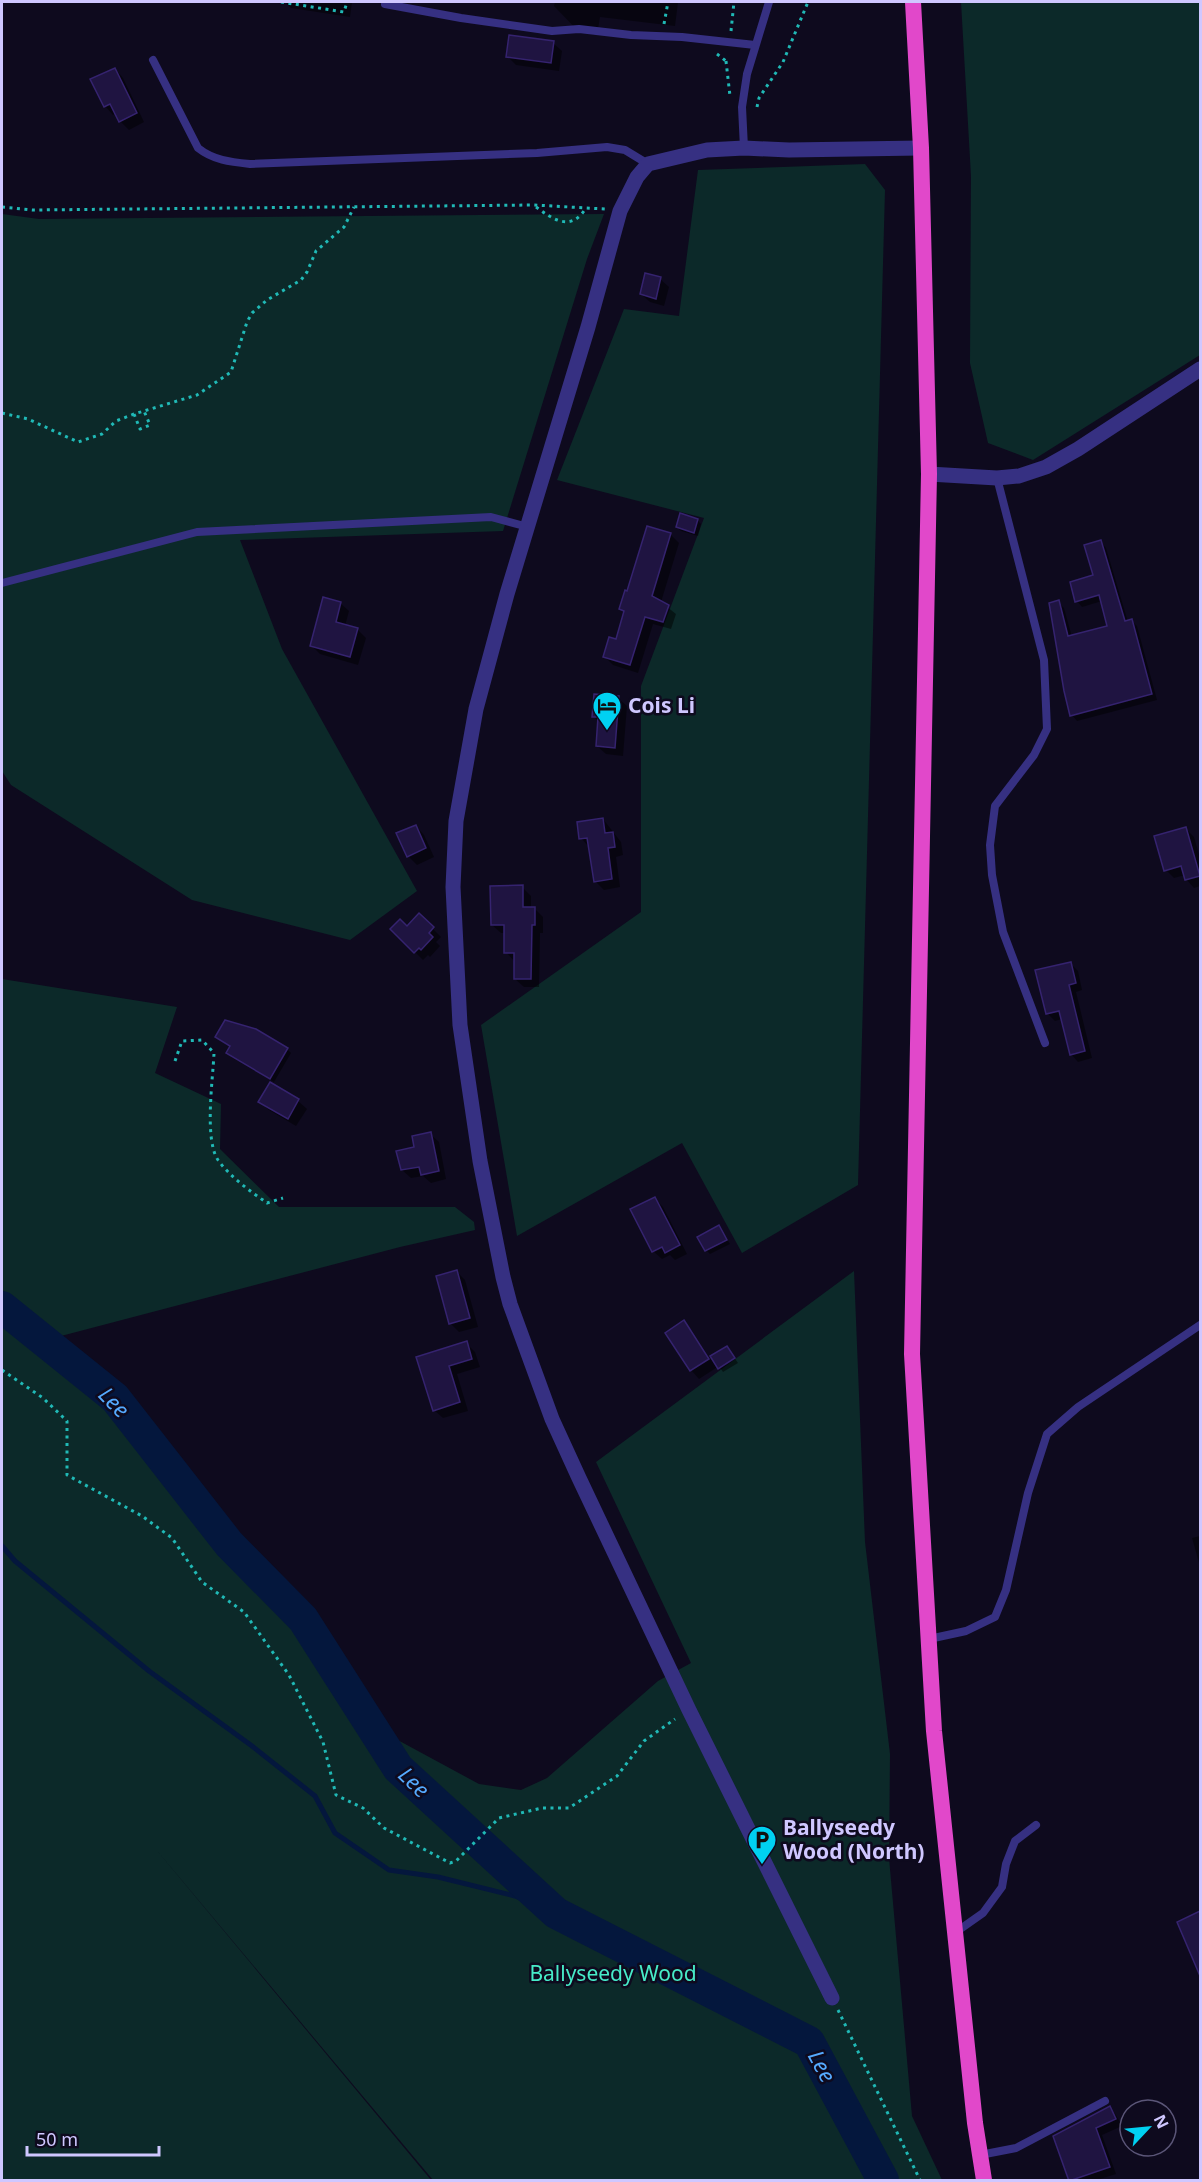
<svg xmlns="http://www.w3.org/2000/svg" width="1202" height="2182" font-family="'Noto Sans',sans-serif">
  <style>
    .green { fill: #0c2929 }
    .shadow { fill: #0007 }
    .lines { fill: none; stroke-linecap: round; stroke-linejoin: round }
    .stream { stroke: #04173d; stroke-width: 5 }
    .river { stroke: #04173d; stroke-width: 32 }
    .building { fill: #1f1441; stroke: #35236f; stroke-width: 1.5 }
    .path { stroke: #20b9b6; stroke-width: 3; stroke-dasharray: 3 4.5; stroke-linecap: butt }
    .service { stroke: #363082; stroke-width: 8 }
    .minor { stroke: #363082; stroke-width: 15 }
    .trunk { stroke: #e148ca; stroke-width: 16 }
    .labels { text-anchor: middle; stroke-width: 5; stroke-linejoin: round; paint-order: stroke }
    .poi-label { font-size: 21px; font-weight: bold; fill: #cfc7ff; stroke: #0e0a1e; text-anchor: start }
    .park-label { font-size: 21px; fill: #47ebc8; stroke: #0e0a1e }
    .water-label { font-size: 22px; font-style: italic; fill: #5af; stroke: #0e0a1e }
  </style>
  <rect width="100%" height="100%" fill="#0e0a1e"/>
  <!-- green -->
  <g class="green">
    <path d="M961 2H1200V355L1033 460 988 443 970 363 971 176Z"/>
    <path d="M865 164 885 190 858 1185 742 1253 682 1143 517 1236 481 1025 641 912V686L704 518 557 480 624 309 679 316 698 170Z"/>
    <path d="M2 214 39 219 604 214 587 259 503 531 240 540 282 649 417 891 350 940 192 900 11 785 2 771Z"/>
    <path d="M2 979 177 1007 155 1073 221 1104 220 1149 279 1207H455L474 1222 475 1230 400 1247 61 1336 2 1290Z"/>
    <path d="M854 1271 865 1542 890 1754 889 1858 912 2116 942 2180H433L154 1847 431 2180H2V1296L104 1374 230 1530 310 1612 394 1738 479 1784 521 1790 547 1778 658 1681 691 1663 596 1462Z"/>
  </g>
  <!-- shadow -->
  <g class="shadow">
    <path d="M285 2H352L350 17 291 8Z"/>
    <path d="M555 2H678L675 26 600 17 597 35 580 33 554 6Z"/>
    <path d="M553 43 562 51 559 71 516 65 508 57Z"/>
    <path d="M115 69 123 78 144 122 129 130 120 121 116 113 113 115 105 106Z"/>
    <path d="M660 279 669 287 664 306 650 302 641 294Z"/>
    <path d="M697 520 701 524 698 536 681 531 677 527Z"/>
    <path d="M648 528 671 535 679 543 661 602 676 614 671 629 653 624 638 673 613 665 605 657 617 641 625 613 621 609 628 593Z"/>
    <path d="M1101 542 1106 548 1128 622 1132 621 1137 626 1157 700 1077 721 1072 715 1058 602 1064 608 1072 637 1109 627 1102 601 1082 607 1077 601 1095 576Z"/>
    <path d="M340 603 349 611 345 626 357 629 366 638 358 665 320 654 312 646Z"/>
    <path d="M618 698 627 706 623 756 606 754 597 746 599 722 594 717Z"/>
    <path d="M603 819 621 842 623 855 616 857 620 887 604 890 595 881 589 847 581 838Z"/>
    <path d="M416 826 424 835 434 857 417 865 408 856Z"/>
    <path d="M1186 829 1194 837 1200 858V886L1194 888 1186 879 1185 875 1174 878 1166 870Z"/>
    <path d="M522 887 531 896V909L534 908 543 917V933H540L539 987H524L515 979 514 961 506 952V933H501L492 925Z"/>
    <path d="M419 915 441 937 436 942 440 946 430 957 428 955 423 960 392 929 407 928Z"/>
    <path d="M1070 963 1078 971 1082 990 1076 992 1092 1058 1078 1062 1071 1054 1062 1019 1055 1021 1047 1013Z"/>
    <path d="M217 1037 287 1049 291 1053 274 1082 231 1057 228 1053 231 1047Z"/>
    <path d="M298 1101 307 1109 296 1126 269 1110 260 1102Z"/>
    <path d="M430 1134 439 1142 446 1179 431 1183 423 1176 411 1178 402 1170 416 1148Z"/>
    <path d="M655 1199 663 1207 687 1254 675 1260 670 1255 662 1259 653 1251Z"/>
    <path d="M719 1227 730 1244 710 1254 706 1250Z"/>
    <path d="M457 1272 465 1280 478 1327 459 1332 450 1323Z"/>
    <path d="M684 1322 692 1331 710 1359 727 1347 738 1363 723 1372 719 1366 699 1379 691 1370Z"/>
    <path d="M466 1343 475 1352 480 1367 457 1374 468 1411 443 1418 434 1410 418 1358Z"/>
    <path d="M1200 1536V1566L1192 1538Z"/>
    <path d="M1200 1913V1972L1179 1923Z"/>
    <path d="M1110 2108 1116 2115 1122 2126 1102 2135 1116 2174 1097 2180H1070L1055 2137Z"/>
  </g>
  <g class="lines">
    <!-- stream -->
    <path class="stream" d="M2 1546 15 1561 149 1671 252 1746 315 1796 335 1833 389 1870 438 1877 515 1896 556 1913"/>
    <!-- river -->
    <path class="river" d="M2 1307 115 1398 229 1544 303 1619 398 1768 556 1913 809 2042 883 2180"/>
  </g>
  <!-- building -->
  <g class="building">
    <path d="M509 35 554 41 551 63 506 57Z"/>
    <path d="M115 68 137 113 119 122 110 104 104 107 90 79Z"/>
    <path d="M645 273 661 277 656 299 640 294Z"/>
    <path d="M680 513 698 519 694 533 676 527Z"/>
    <path d="M647 526 671 533 652 596 669 605 663 622 645 617 630 665 603 657 609 637 616 639 624 611 619 609 625 590 627 591Z"/>
    <path d="M1101 540 1125 621 1132 619 1152 694 1070 716 1064 691 1049 603 1059 600 1068 636 1107 626 1099 595 1075 602 1070 582 1093 575 1084 545Z"/>
    <path d="M323 597 341 602 336 622 358 628 350 657 310 646Z"/>
    <path d="M594 694 619 696 615 748 596 746 598 717H592Z"/>
    <path d="M603 818 605 833 613 832 615 847 608 848 612 879 594 882 587 838 579 839 577 822Z"/>
    <path d="M416 825 426 848 407 857 396 833Z"/>
    <path d="M1186 827 1200 876 1185 880 1181 866 1164 871 1154 836Z"/>
    <path d="M523 885V907H535V925H532L531 979H514V953H504V925H491L490 886Z"/>
    <path d="M419 913 434 927 429 933 433 937 421 950 419 948 414 953 390 929 400 919 407 926Z"/>
    <path d="M1071 962 1076 983 1069 985 1085 1051 1070 1055 1059 1011 1046 1014 1035 970Z"/>
    <path d="M225 1020 256 1029 288 1048 270 1079 226 1053 230 1046 215 1037Z"/>
    <path d="M270 1082 299 1099 288 1119 258 1102Z"/>
    <path d="M431 1132 439 1171 421 1175 419 1167 401 1170 396 1151 414 1147 412 1136Z"/>
    <path d="M655 1197 680 1245 665 1253 662 1247 652 1252 630 1209Z"/>
    <path d="M719 1225 727 1240 705 1251 697 1237Z"/>
    <path d="M457 1270 470 1318 449 1324 436 1276Z"/>
    <path d="M684 1320 709 1359 690 1371 665 1333Z"/>
    <path d="M467 1341 472 1359 449 1366 460 1402 433 1411 416 1357Z"/>
    <path d="M727 1346 735 1358 718 1369 710 1356Z"/>
    <path d="M1200 1911V1976L1177 1922Z"/>
    <path d="M1110 2106 1116 2119 1096 2128 1110 2167 1069 2181 1053 2136Z"/>
  </g>
  <g class="lines">
    <!-- path -->
    <g class="path">
      <path d="M281 2 344 12 347 2"/>
      <path d="M664 24 668 2"/>
      <path d="M731 31 734 2"/>
      <path d="M717 54 726 61"/>
      <path d="M726 61 730 96"/>
      <path d="M757 107 759 98 783 62 808 2"/>
      <path d="M2 207 32 210 534 205 605 209"/>
      <path d="M536 207C554 220 571 232 586 208"/>
      <path d="M2 413 28 419 78 442 102 434 116 421 134 414 197 395 231 372 247 322 252 313 267 300 301 280 307 272 316 251 344 227 354 207"/>
      <path d="M134 414 140 429 150 425 144 411"/>
      <path d="M175 1061 182 1041 202 1040 214 1053C213 1079 204 1139 218 1160 230 1177 250 1191 267 1203L283 1198"/>
      <path d="M2 1370 43 1398 67 1421V1475L142 1516 172 1538 202 1582 244 1612 289 1675 323 1742 336 1795 363 1808 384 1828 450 1863 456 1861 499 1818 542 1808H569L617 1776 644 1741 675 1719"/>
      <path d="M838 2010 920 2180"/>
    </g>
    <!-- service -->
    <g class="service">
      <path d="M385 4 461 18 552 31 579 29 631 35 682 37 755 45"/>
      <path d="M153 60 198 148C213 160 230 162 250 164L537 153 607 147 625 150 648 164"/>
      <path d="M744 148 742 107 747 74 769 2"/>
      <path d="M997 478 1044 660 1047 729 1034 755 995 806 990 845 992 875 1003 932 1045 1043"/>
      <path d="M2 583 197 532 491 517 528 527"/>
      <path d="M929 1639 966 1631 995 1617 1006 1590 1028 1493 1047 1434 1078 1407 1200 1325"/>
      <path d="M956 1932 983 1913 1002 1887 1006 1864 1015 1841 1036 1825"/>
      <path d="M980 2155 1016 2148 1105 2101"/>
    </g>
    <!-- minor -->
    <g class="minor">
      <path d="M929 474 997 478 1019 476 1046 467 1078 449 1200 369"/>
      <path d="M832 1998 689 1710 579 1478 552 1419 510 1304 503 1277 480 1161 460 1025 453 887 456 821 476 709 507 594 588 327 620 211 637 177 648 164 707 150 744 148 789 150 921 148"/>
    </g>
    <!-- trunk -->
    <path class="trunk" d="M913 2 921 148 929 474 912 1354 934 1731 975 2123 984 2180"/>
  </g>
  <!-- icons -->
  <defs>
    <g id="hotel-pin" transform="scale(1.5)"><path d="M0 17L-7.5 6A9.5 9.5 0 1 1 7.5 6Z" fill="#00d1f2" stroke="#0e0a1e"/><path d="M-6-4.5h1.5V1H6V5H4.5V3h-9V5H-6ZM-4 0a1.8 1.8 0 1 1 3.6 0ZM.5 0V-2.5h3Q6-2.5 6 0Z" fill="#111"/></g>
    <g id="parking-pin" transform="scale(1.5)"><path d="M0 17L-7.5 6A9.5 9.5 0 1 1 7.5 6Z" fill="#00d1f2" stroke="#0e0a1e"/><path d="M-3.5-5.5H1a3.5 3.5 0 0 1 0 7H-1V5.5H-3.5ZM-1-3.4V-.6H.8a1.4 1.4 0 0 0 0-2.8Z" fill="#111"/></g>
  </defs>
  <g fill-rule="evenodd">
    <use href="#hotel-pin" x="607" y="706"/>
    <use href="#parking-pin" x="762" y="1840"/>
  </g>
  <g class="labels">
    <!-- poi labels -->
    <g class="poi-label">
      <text x="628" y="713">Cois Li</text>
      <text x="783" y="1835">Ballyseedy<tspan x="783" dy="24">Wood (North)</tspan></text>
    </g>
    <!-- park labels -->
    <g class="park-label">
      <text x="613" y="1981">Ballyseedy Wood</text>
    </g>
    <!-- water labels -->
    <g class="water-label">
      <text transform="translate(114 1402) rotate(46)" y="8">Lee</text>
      <text transform="translate(414 1782) rotate(44)" y="8">Lee</text>
      <text transform="translate(822 2066) rotate(62)" y="8">Lee</text>
    </g>
  </g>
  <!-- border -->
  <rect width="1202" height="2182" fill="none" stroke="#cfc7ff" stroke-width="6"/>
  <!-- north arrow -->
  <g transform="translate(1148 2128) rotate(64)"><circle r="28" fill="#0e0a1e" stroke="#5b5678" stroke-width="1.5"/>
  <path d="M0-4.5L10 22L0 15L-10 22Z" fill="#00d1f2"/>
  <text y="-9" font-size="16" font-weight="bold" text-anchor="middle" fill="#cfc7ff">N</text>
  </g>
  <!-- scale -->
  <path d="M27 2146v9h132v-9" fill="none" stroke="#cfc7ff" stroke-width="3"/>
  <text x="36" y="2146" font-size="18" fill="#cfc7ff" stroke="#0e0a1e" stroke-width="4.5" paint-order="stroke">50 m</text>
</svg>
